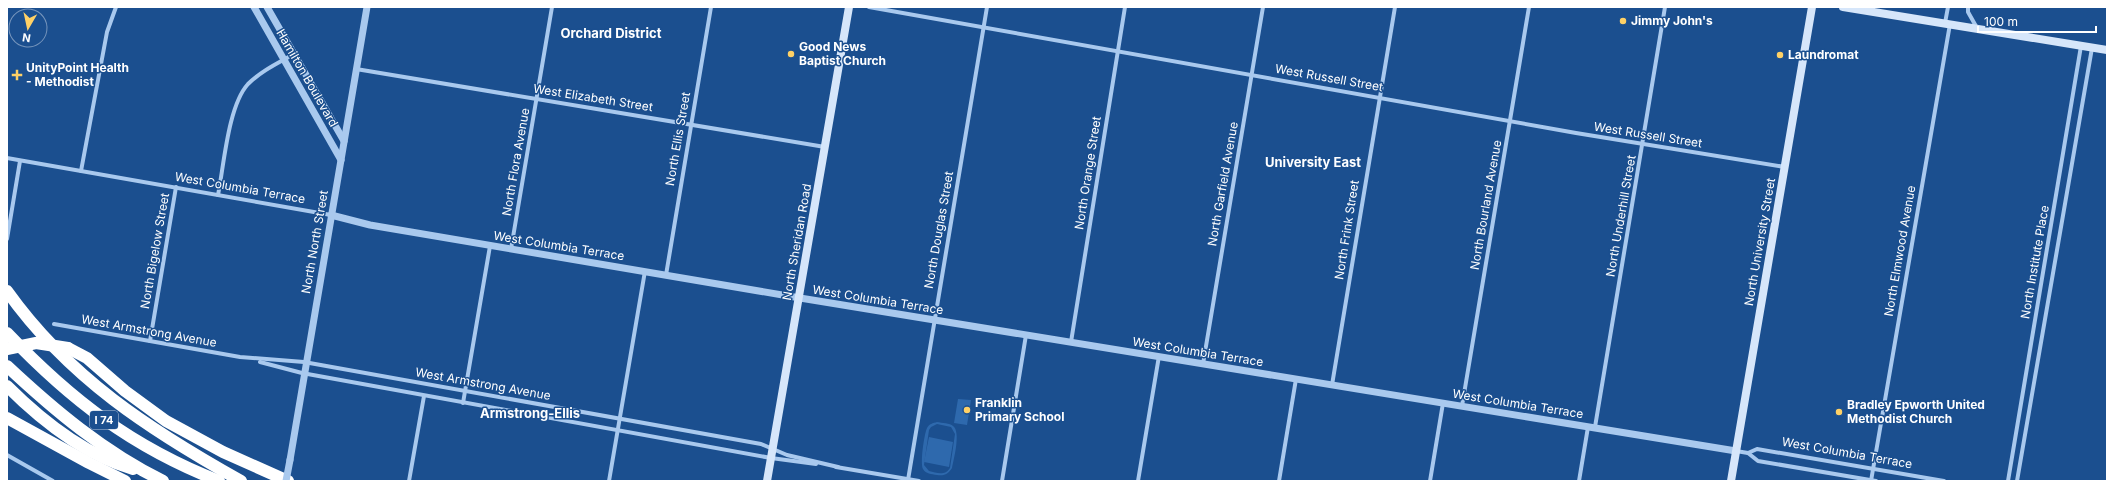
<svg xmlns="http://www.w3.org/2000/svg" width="2114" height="488" font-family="Inter,sans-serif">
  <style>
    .green { fill: #2e69ad; fill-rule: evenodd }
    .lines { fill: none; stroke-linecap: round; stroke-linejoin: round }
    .minor { stroke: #a9c9ee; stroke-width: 4 }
    .tertiary { stroke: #a9c9ee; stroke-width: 7 }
    .secondary { stroke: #d6e6fa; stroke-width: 8 }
    .motorway { stroke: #fff; stroke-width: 12 }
    .tertiary-bridge { stroke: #a9c9ee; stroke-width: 7 }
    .motorway-bridge { stroke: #fff; stroke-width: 12 }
    .poi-dot { fill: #ffd166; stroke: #1b4f8f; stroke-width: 1.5 }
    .labels { text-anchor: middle; stroke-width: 3; stroke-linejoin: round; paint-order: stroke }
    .shield { fill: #1b4f8f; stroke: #bbcadd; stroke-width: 1 }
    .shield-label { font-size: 11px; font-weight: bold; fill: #fff }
    .poi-label { font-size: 12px; font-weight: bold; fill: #fff; stroke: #1b4f8f; text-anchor: start }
    .street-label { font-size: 12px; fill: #fff; stroke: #1b4f8f }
    .neighbourhood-label { font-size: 13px; font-weight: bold; fill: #fff; stroke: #1b4f8f }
  </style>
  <rect width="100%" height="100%" fill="#1b4f8f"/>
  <!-- green -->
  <g class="green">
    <path d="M958 399 971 400 967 425 954 423Z"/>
    <path d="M937 422C942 423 950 423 953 426 961 432 954 458 952 468 948 474 945 476 937 475 931 474 926 474 923 469 920 463 924 435 927 428 929 424 933 423 937 422ZM937 424 951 427 955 434 950 468C945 476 937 473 929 471L924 465 929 430 931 427Z"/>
    <path d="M929 437 953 442 949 467 924 462Z"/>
  </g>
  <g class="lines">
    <!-- minor -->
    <g class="minor">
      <path d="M869 7 1576 133 1785 167"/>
      <path d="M1968 7V12L1977 28"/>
      <path d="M1945 23 1948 7"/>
      <path d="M356 69 825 147"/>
      <path d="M7 158 331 215"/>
      <path d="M81 171 107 32 116 7"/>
      <path d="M218 195C224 165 228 106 248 84 261 71 278 63 294 54"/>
      <path d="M7 239 20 161"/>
      <path d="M511 249 552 7"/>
      <path d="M666 275 711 7"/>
      <path d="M54 324 240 357 304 362 761 444 787 455 838 467"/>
      <path d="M150 341 176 187"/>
      <path d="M1071 342 1125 7"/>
      <path d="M260 362 302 373 771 458 816 464"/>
      <path d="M1203 364 1263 7"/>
      <path d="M1332 385 1395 7"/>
      <path d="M463 403 490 246"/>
      <path d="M1462 406 1529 7"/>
      <path d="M1595 427 1665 7"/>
      <path d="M1736 451 1748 453 1758 461 1876 481"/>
      <path d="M1748 453 1757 449 1944 481"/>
      <path d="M7 455 53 481"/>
      <path d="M836 467 919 481"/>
      <path d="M908 480 987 7"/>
      <path d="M409 481 424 396"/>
      <path d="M609 481 645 271"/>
      <path d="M1002 481 1026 335"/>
      <path d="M1138 481 1159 356"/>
      <path d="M1279 481 1296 379"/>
      <path d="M1430 481 1443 403"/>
      <path d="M1579 481 1588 427"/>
      <path d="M1871 481 1950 24"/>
      <path d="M2008 481 2081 46"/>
      <path d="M2017 481 2092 48"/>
    </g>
    <!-- tertiary -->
    <g class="tertiary">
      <path d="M254 7 341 160"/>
      <path d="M267 7 344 141"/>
      <path d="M331 215 370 225 800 298 1736 451"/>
      <path d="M290 460 367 7"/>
    </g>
    <!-- secondary -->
    <g class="secondary">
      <path d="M1843 7 2107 50"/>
      <path d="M767 481 849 7"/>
      <path d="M1731 481 1812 7"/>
    </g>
    <!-- motorway -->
    <g class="motorway">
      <path d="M7 291C69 378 150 430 241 481"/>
      <path d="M7 333C71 400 132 447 219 481"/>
      <path d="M68 348 87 358 125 391 166 421 223 452 288 481"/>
      <path d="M7 366C54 410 104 452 163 481"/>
      <path d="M7 386C42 421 85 455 133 469"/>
      <path d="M7 418 89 463 125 481"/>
    </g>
    <!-- tertiary-bridge -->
    <path class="tertiary-bridge" d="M286 481 290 460"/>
    <!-- motorway-bridge -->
    <path class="motorway-bridge" d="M7 349 36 343 68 348"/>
  </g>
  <!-- markers -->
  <g class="poi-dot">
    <circle cx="1623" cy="21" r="4"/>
    <circle cx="791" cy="54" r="4"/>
    <circle cx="1780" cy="55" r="4"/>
    <path d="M15 69h4v4h4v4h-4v4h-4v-4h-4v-4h4z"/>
    <circle cx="967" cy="410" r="4"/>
    <circle cx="1839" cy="412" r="4"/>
  </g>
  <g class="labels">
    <!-- shield labels -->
    <rect class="shield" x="90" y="411" width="28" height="18" rx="3"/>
    <g class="shield-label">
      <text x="104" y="424">I 74</text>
    </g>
    <!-- poi labels -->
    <g class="poi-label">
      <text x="1631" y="25">Jimmy John's</text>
      <text x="799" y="51">Good News<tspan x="799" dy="14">Baptist Church</tspan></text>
      <text x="1788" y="59">Laundromat</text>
      <text x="26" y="72">UnityPoint Health<tspan x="26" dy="14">- Methodist</tspan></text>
      <text x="975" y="407">Franklin<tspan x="975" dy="14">Primary School</tspan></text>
      <text x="1847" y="409">Bradley Epworth United<tspan x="1847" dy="14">Methodist Church</tspan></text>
    </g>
    <!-- street labels -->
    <g class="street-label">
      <text transform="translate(307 78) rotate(60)" y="4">Hamilton Boulevard</text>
      <text transform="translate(1329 78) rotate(10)" y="4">West Russell Street</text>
      <text transform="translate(593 98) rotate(9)" y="4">West Elizabeth Street</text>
      <text transform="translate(1648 135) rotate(9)" y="4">West Russell Street</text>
      <text transform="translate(678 139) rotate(-80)" y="4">North Ellis Street</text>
      <text transform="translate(516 162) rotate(-80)" y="4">North Flora Avenue</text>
      <text transform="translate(1088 173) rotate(-81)" y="4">North Orange Street</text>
      <text transform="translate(1223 184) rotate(-80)" y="4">North Garfield Avenue</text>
      <text transform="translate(240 188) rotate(10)" y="4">West Columbia Terrace</text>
      <text transform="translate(1486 205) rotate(-80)" y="4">North Bourland Avenue</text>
      <text transform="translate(1621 216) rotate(-80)" y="4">North Underhill Street</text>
      <text transform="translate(939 230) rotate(-80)" y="4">North Douglas Street</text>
      <text transform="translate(1347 230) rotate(-81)" y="4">North Frink Street</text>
      <text transform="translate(315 242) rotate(-80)" y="4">North North Street</text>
      <text transform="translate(797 242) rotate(-80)" y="4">North Sheridan Road</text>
      <text transform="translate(1760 242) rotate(-80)" y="4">North University Street</text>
      <text transform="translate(559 246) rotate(9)" y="4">West Columbia Terrace</text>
      <text transform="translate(155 251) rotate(-80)" y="4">North Bigelow Street</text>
      <text transform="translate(1900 251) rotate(-80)" y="4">North Elmwood Avenue</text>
      <text transform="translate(2035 262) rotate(-80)" y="4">North Institute Place</text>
      <text transform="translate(878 300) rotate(9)" y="4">West Columbia Terrace</text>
      <text transform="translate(149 331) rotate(10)" y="4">West Armstrong Avenue</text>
      <text transform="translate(1198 352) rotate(9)" y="4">West Columbia Terrace</text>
      <text transform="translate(483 384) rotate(10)" y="4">West Armstrong Avenue</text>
      <text transform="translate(1518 404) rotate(9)" y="4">West Columbia Terrace</text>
      <text transform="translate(1847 453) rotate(10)" y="4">West Columbia Terrace</text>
    </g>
    <!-- neighbourhood labels -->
    <g class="neighbourhood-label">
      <text x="611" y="38">Orchard District</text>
      <text x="1313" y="167">University East</text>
      <text x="530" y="418">Armstrong-Ellis</text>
    </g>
  </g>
  <!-- border -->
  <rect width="2114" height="488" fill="none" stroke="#ffffff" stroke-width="16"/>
  <!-- north arrow -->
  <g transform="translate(28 28) rotate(189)"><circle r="19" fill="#1b4f8f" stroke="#7695bc"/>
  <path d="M0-3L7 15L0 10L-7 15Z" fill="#ffd166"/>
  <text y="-6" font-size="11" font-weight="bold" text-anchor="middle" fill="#ffffff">N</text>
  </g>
  <!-- scale -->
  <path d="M1978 26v6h118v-6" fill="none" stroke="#ffffff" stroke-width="2"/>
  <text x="1984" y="26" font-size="12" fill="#ffffff" stroke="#1b4f8f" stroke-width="3" paint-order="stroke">100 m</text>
</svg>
